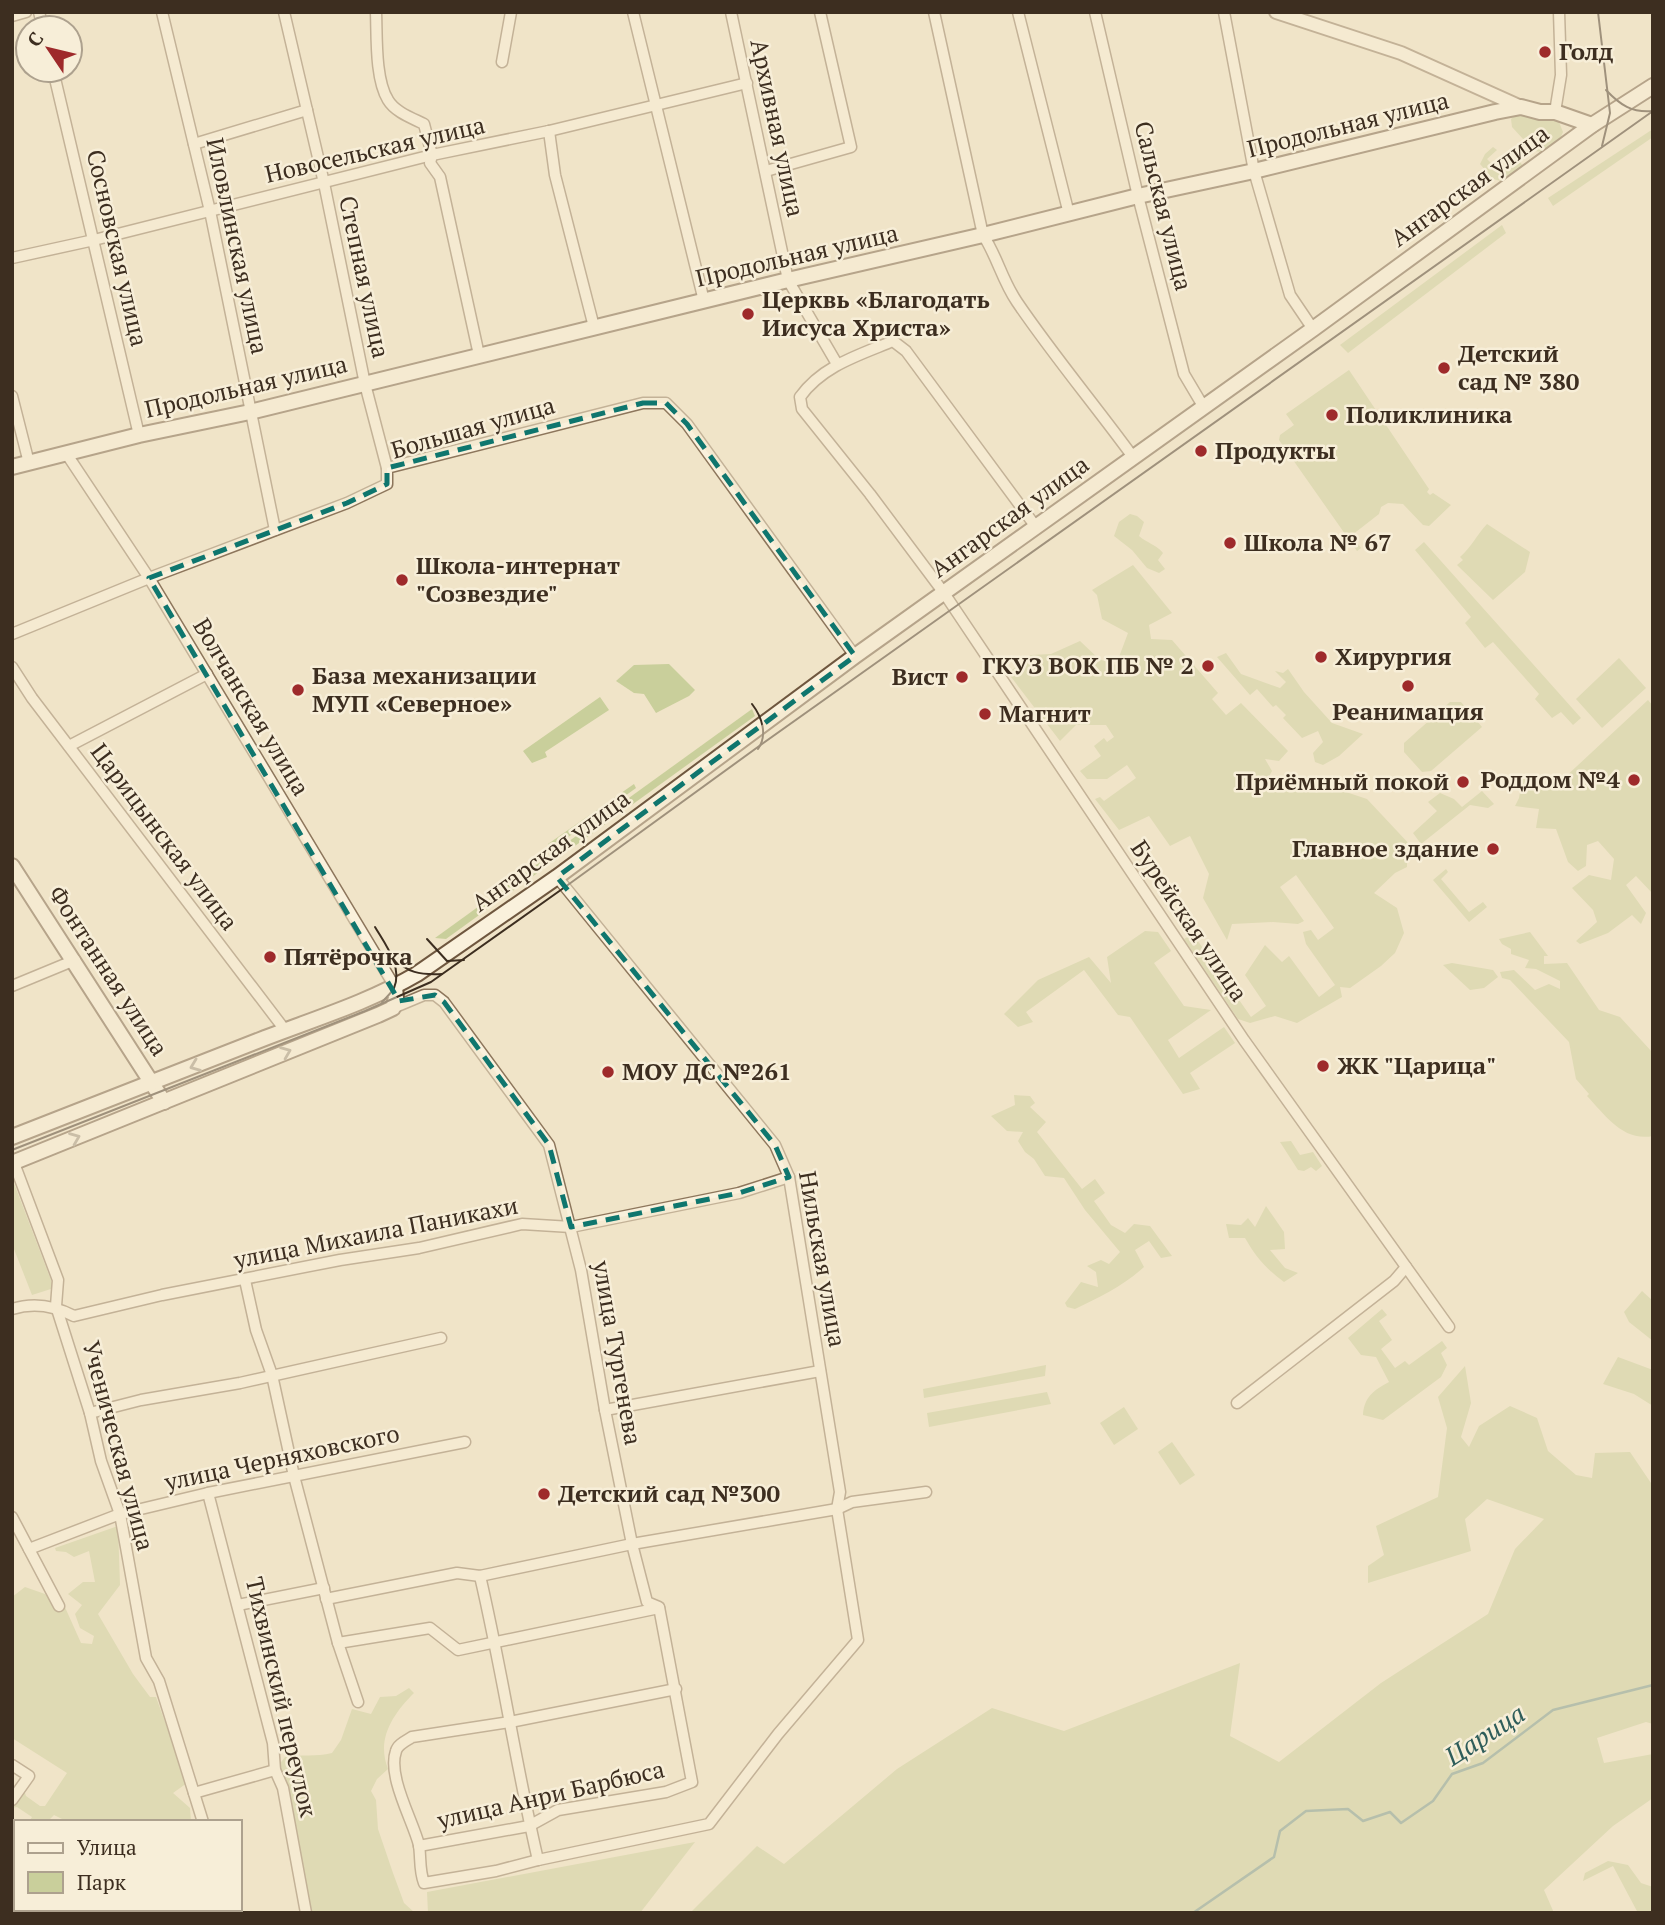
<svg xmlns="http://www.w3.org/2000/svg" width="1665" height="1925" font-family="'PT Serif',serif">
  <style>
    .green { fill: #c9cf9b }
    .lines { fill: none; stroke-linecap: round; stroke-linejoin: round }
    .stream { stroke: #6f938a; stroke-width: 2.5 }
    .minor-casing { stroke: #8d765c; stroke-width: 13 }
    .tertiary-casing { stroke: #8d765c; stroke-width: 16 }
    .secondary-casing { stroke: #6f573f; stroke-width: 18 }
    .minor { stroke: #faf1dc; stroke-width: 10 }
    .tertiary { stroke: #faf1dc; stroke-width: 12 }
    .secondary { stroke: #faf1dc; stroke-width: 14 }
    .tram { stroke: #3d2e20; stroke-width: 2 }
    .oneway { stroke: #9c907e }
    .marked { fill: none; stroke: #0f766e; stroke-width: 5; stroke-dasharray: 14 9; stroke-linejoin: round }
    .poi-dot { fill: #9e2a2b; stroke: #f7eed8; stroke-width: 2.5 }
    .labels { text-anchor: middle; stroke-width: 5; stroke-linejoin: round; paint-order: stroke }
    .poi-label { font-size: 24px; font-weight: bold; fill: #3d2e20; stroke: #f7eed8; text-anchor: start }
    .street-label { font-size: 24px; fill: #3d2e20; stroke: #f7eed8 }
    .water-label { font-size: 26px; font-style: italic; fill: #2f5d5a; stroke: #f7eed8 }
  </style>
  <rect width="100%" height="100%" fill="#f0e4c8"/>
  <!-- green -->
  <g class="green">
    <path d="M1514 116 1547 117 1559 122 1563 132 1560 139 1543 152 1534 151 1512 127 1511 119Z"/>
    <path d="M1653 129V137L1553 206 1548 198Z"/>
    <path d="M1493 147 1497 150 1487 159 1499 171 1515 155 1523 166 1501 181 1493 179 1480 164 1485 154Z"/>
    <path d="M1502 225 1506 233 1348 353 1340 345Z"/>
    <path d="M1349 370 1429 489 1427 492 1430 495 1433 493 1451 505 1429 526 1423 525 1403 504 1388 503 1381 507 1379 514 1352 535 1361 548 1357 551 1279 440 1280 435 1294 425 1286 414Z"/>
    <path d="M1130 514 1137 516 1144 522 1139 536C1147 543 1157 545 1163 553L1158 560 1165 569 1159 573 1147 568 1132 550 1114 536 1119 522Z"/>
    <path d="M1487 524 1530 552 1525 572 1493 600 1457 565 1463 560 1460 557C1473 545 1476 536 1487 524Z"/>
    <path d="M1424 542 1581 718 1573 725 1561 712 1552 718 1535 699 1539 694 1493 642 1485 648 1465 623 1471 617 1415 550Z"/>
    <path d="M1133 565 1172 613 1149 625 1151 639 1172 640 1218 693 1212 699 1226 715 1241 703 1288 751 1279 761 1265 759 1272 771 1266 782 1283 790 1295 775 1367 799 1412 847 1407 853V867L1395 873 1374 893 1397 908 1404 933 1395 953 1381 966 1350 988 1340 987 1342 997 1297 1023 1275 1016 1250 1023 1238 1019 1184 939 1193 934 1251 1017 1266 1006 1245 975 1265 945 1282 962 1289 956 1319 997 1335 985 1306 944 1303 932 1311 930 1318 940 1334 928 1296 875 1280 887 1304 921 1298 924 1273 922 1232 924 1227 940 1203 898 1209 874 1190 836 1170 846 1149 816 1119 830 1095 799 1100 797 1104 801 1136 778 1127 765 1107 779H1087L1080 771 1101 756 1094 746 1104 738 1107 742 1114 737 1106 725H1076L1060 741 1008 673 1031 655 1051 654 1080 641 1099 659 1116 665 1128 633 1102 619 1097 595 1092 590Z"/>
    <path d="M1226 653 1241 674 1280 688 1286 682 1275 671 1283 673 1288 669 1304 692 1332 723 1363 734 1339 756 1323 765 1315 762 1313 753 1323 742 1318 731 1302 738 1283 718 1286 715 1276 705 1273 707 1257 689 1250 695 1217 657Z"/>
    <path d="M1619 658 1646 688 1602 728 1576 699Z"/>
    <path d="M669 664 695 690 689 696 656 713 644 694 634 693 616 681 634 665Z"/>
    <path d="M600 697 609 710 545 752 547 757 532 763 523 751Z"/>
    <path d="M1648 700 1653 706V894L1636 876 1626 885 1646 913 1641 924 1632 915 1608 933 1580 944 1576 941 1597 922 1593 910 1572 888 1589 875 1611 880 1614 859 1598 841 1587 845 1586 866 1578 871 1568 862 1556 829 1536 828 1539 809 1515 806 1519 798 1523 775 1562 780Z"/>
    <path d="M1450 702H1461L1482 727 1431 771 1422 772 1404 752V743Z"/>
    <path d="M752 709 755 716 446 939 435 938Z"/>
    <path d="M634 784 636 788 549 851 548 844Z"/>
    <path d="M1482 791 1494 804 1488 808 1470 805 1421 844 1413 833 1437 811 1428 802 1440 793 1454 799 1462 807Z"/>
    <path d="M1446 869 1448 872 1441 879 1469 912 1483 902 1487 907 1469 922 1433 880Z"/>
    <path d="M1145 931 1158 932 1171 951 1154 963 1184 1006 1211 1010 1168 1040 1179 1058 1224 1027 1235 1043 1190 1073 1200 1089 1183 1094 1130 1017 1118 1015 1084 970 1026 1012 1033 1022 1018 1027 1004 1014 1038 980 1089 957 1111 983 1107 957Z"/>
    <path d="M1530 932 1548 956H1544V964L1567 963 1599 1010 1620 1017 1653 1053V1136C1623 1142 1605 1115 1587 1096L1589 1094 1576 1079 1569 1042 1510 980 1502 978 1500 972 1514 970 1535 990 1549 984 1560 989V981L1536 969 1525 968 1529 960 1511 954V949L1502 944 1499 939Z"/>
    <path d="M1452 963 1493 970 1498 977 1484 988 1470 990 1443 965Z"/>
    <path d="M1014 1095 1030 1096 1035 1103 1030 1107 1046 1122 1037 1132 1082 1189 1095 1179 1105 1193 1094 1201 1111 1225 1125 1233 1134 1224 1150 1226 1172 1256 1161 1258 1149 1241 1135 1250 1144 1267C1123 1286 1100 1297 1075 1309L1067 1307 1065 1303 1081 1282 1098 1287 1096 1272 1087 1266 1101 1260 1109 1264 1120 1252 1085 1210 1064 1178 1045 1176 1034 1159 1025 1152 1018 1141 1023 1132 1007 1131 991 1116 1015 1105Z"/>
    <path d="M1291 1141 1300 1155 1313 1152 1322 1166 1316 1171 1311 1167 1304 1171 1298 1170 1280 1142Z"/>
    <path d="M12 1178 54 1288 32 1295 12 1244Z"/>
    <path d="M1266 1206 1284 1232 1285 1249 1270 1250 1285 1268 1298 1273 1284 1282C1266 1269 1256 1257 1245 1238H1229L1226 1224 1241 1225 1248 1218 1255 1227Z"/>
    <path d="M1642 1291 1653 1301V1341L1629 1322 1624 1312Z"/>
    <path d="M1382 1309 1387 1315 1379 1321 1392 1340 1381 1349 1395 1368 1405 1361 1409 1365 1442 1341 1447 1348 1441 1353 1447 1365 1441 1377 1383 1420 1363 1415C1364 1397 1374 1390 1389 1382L1376 1357 1361 1355 1348 1338Z"/>
    <path d="M1618 1357 1653 1370V1406L1634 1394 1603 1384Z"/>
    <path d="M1046 1365 1045 1376 924 1398 923 1389Z"/>
    <path d="M1465 1366 1471 1403 1461 1437 1469 1447 1479 1426 1510 1406 1537 1418 1548 1451 1576 1475 1592 1478 1595 1453 1630 1452 1653 1486V1724L1646 1722 1597 1738 1604 1763 1653 1754V1798L1613 1826 1544 1890 1554 1913H690L757 1846 784 1864 897 1769 992 1708 1064 1731 1240 1663 1230 1736 1279 1762 1381 1683 1488 1614 1515 1549 1544 1519 1487 1499 1465 1519 1471 1551 1368 1583V1566L1384 1555 1376 1526 1438 1497 1447 1428 1438 1397Z"/>
    <path d="M1047 1392 1051 1404 929 1427 927 1413Z"/>
    <path d="M1124 1407 1138 1429 1114 1445 1100 1423Z"/>
    <path d="M1172 1442 1195 1475 1180 1485 1158 1452Z"/>
    <path d="M118 1526 120 1585 98 1614 133 1674 150 1697H156L187 1783 173 1793 190 1808 191 1822H68L54 1815 47 1822H29L32 1817 17 1807 12 1808V1791L16 1789 25 1793 26 1796 40 1806H45L67 1773 12 1738V1597L25 1587 45 1594 56 1606 64 1605 81 1643 92 1644 94 1636 80 1628 75 1614 82 1605 68 1594 83 1582H95L89 1551 74 1557 66 1552 56 1551 55 1548Z"/>
    <path d="M409 1688 414 1693C393 1714 376 1739 388 1769L377 1779 371 1791 376 1800 378 1829 393 1873 404 1903 415 1913H306L275 1770 285 1757C301 1754 316 1757 332 1753L341 1740 352 1709 371 1714 380 1697 396 1696Z"/>
    <path d="M695 1842 640 1913H428L427 1892Z"/>
    <path d="M1608 1861 1628 1865 1641 1883 1653 1887V1913H1638L1613 1866 1583 1881 1585 1873Z"/>
  </g>
  <g class="lines">
    <!-- stream -->
    <g class="stream">
      <path d="M939 1913H959"/>
      <path d="M1193 1913 1274 1857 1280 1831 1306 1811 1348 1809 1363 1821 1390 1812 1401 1823 1433 1801 1452 1774 1483 1763 1553 1710 1653 1685"/>
    </g>
    <!-- minor casing -->
    <g class="minor-casing">
      <g id="minor">
        <path d="M39 12 43 28"/>
        <path d="M162 12 210 211 275 530"/>
        <path d="M284 12 324 183 365 384 387 468"/>
        <path d="M376 12C377 37 375 79 388 100 395 112 412 118 424 124L432 155 430 163 440 177 479 355"/>
        <path d="M633 12 704 301"/>
        <path d="M731 12 788 280 837 364"/>
        <path d="M934 12 983 235C997 256 1002 280 1017 302 1053 355 1095 405 1133 457"/>
        <path d="M1018 12 1069 214"/>
        <path d="M1095 12 1138 196 1184 374 1203 406"/>
        <path d="M1224 12 1254 171 1290 295 1313 329"/>
        <path d="M12 16 26 12"/>
        <path d="M502 62 511 12"/>
        <path d="M53 70 139 435"/>
        <path d="M1555 112 1561 75 1559 12"/>
        <path d="M549 131 555 175 594 327"/>
        <path d="M194 144 307 110"/>
        <path d="M766 171 851 147 820 12"/>
        <path d="M12 258 94 240 432 155 549 131 747 83"/>
        <path d="M12 396 29 463"/>
        <path d="M66 453 149 578 395 987"/>
        <path d="M1036 527 906 351 893 341C859 355 822 366 800 397L802 409 870 494 944 593 1244 1040 1449 1327"/>
        <path d="M12 634 149 578 347 503 387 484V468L643 403H666L687 424 855 656"/>
        <path d="M12 667 32 698 285 1030"/>
        <path d="M69 746 207 674"/>
        <path d="M12 986 75 960"/>
        <path d="M393 1008 424 995H435L444 1002 549 1145 581 1270 605 1410 632 1544 647 1602 659 1607 692 1782 666 1792 558 1810 529 1826 419 1846"/>
        <path d="M14 1163 58 1280 56 1306 90 1413 101 1461 120 1514 146 1658 159 1681 203 1822"/>
        <path d="M245 1280 256 1330 272 1375 294 1476 338 1643 358 1702"/>
        <path d="M12 1309C34 1302 55 1306 74 1316L162 1295 340 1260 419 1248 522 1224 571 1227 739 1193 789 1177"/>
        <path d="M1237 1403 1394 1281 1406 1267"/>
        <path d="M605 1410 820 1371"/>
        <path d="M90 1413 141 1400 240 1383 441 1338"/>
        <path d="M208 1493 273 1743 275 1770 283 1788 306 1913"/>
        <path d="M12 1517 59 1606"/>
        <path d="M29 1549 120 1514 208 1493 465 1442"/>
        <path d="M480 1576C502 1670 516 1766 538 1860L709 1824 778 1734 858 1640 837 1509 840 1492 789 1177 775 1145 557 877"/>
        <path d="M326 1599 457 1573 480 1576 632 1544 837 1509 852 1502 926 1492"/>
        <path d="M238 1605 324 1588"/>
        <path d="M338 1643 430 1628 458 1650 659 1608"/>
        <path d="M12 1765 29 1776 12 1800"/>
        <path d="M194 1793 275 1770"/>
        <path d="M538 1860 496 1871 424 1883C419 1870 421 1858 419 1845 413 1821 387 1776 396 1751 398 1744 406 1741 412 1737L510 1722 676 1689"/>
        <path d="M12 1882 16 1888"/>
        <path d="M25 1909 27 1913"/>
        <path d="M229 1909 230 1913"/>
      </g>
    </g>
    <!-- tertiary casing -->
    <g class="tertiary-casing">
      <path id="tertiary" d="M1276 12 1401 53 1521 107"/>
    </g>
    <!-- secondary casing -->
    <g class="secondary-casing">
      <g id="secondary">
        <path d="M12 467 139 435 250 412 788 280 983 235 1138 196 1254 171 1495 112 1521 107 1540 112H1555L1592 125"/>
        <path d="M12 866 164 1102"/>
        <path d="M12 1137C97 1104 181 1071 265 1038 317 1018 369 1002 417 974L557 877 855 656 1313 329 1592 125 1653 86"/>
        <path d="M12 1163 378 1015 393 1008 396 998 395 987"/>
      </g>
    </g>
    <!-- minor -->
    <use href="#minor" class="minor"/>
    <!-- tertiary -->
    <use href="#tertiary" class="tertiary"/>
    <!-- secondary -->
    <use href="#secondary" class="secondary"/>
    <!-- tram -->
    <g class="tram">
      <path d="M1598 12 1610 113 1602 146"/>
      <path d="M1606 90C1620 105 1632 113 1653 111"/>
      <path d="M752 704C762 717 768 735 758 749"/>
      <path d="M375 927C385 944 403 967 394 988 392 992 386 998 382 1002"/>
      <path d="M427 939 447 961 464 960"/>
      <path d="M393 957C407 973 420 975 442 974"/>
      <path d="M12 1150 365 1011 431 982 565 887 762 744 1653 111"/>
    </g>
  </g>
  <!-- one-way arrows -->
  <defs><path id="oneway-chevron" d="M-2-3.5L2.5 0L-2 3.5" fill="none" stroke-width="1.6" stroke-linecap="round" stroke-linejoin="round" transform="scale(1.75)"/></defs>
  <g class="oneway">
    <use href="#oneway-chevron" transform="translate(286 1052) rotate(-22)"/>
    <use href="#oneway-chevron" transform="translate(195 1066) rotate(159)"/>
    <use href="#oneway-chevron" transform="translate(75 1138) rotate(-22)"/>
  </g>
  <!-- marked area -->
  <path d="M0 0H1665V1925H0ZM643 403H666L687 424 855 656 557 877 775 1145 789 1177 739 1193 571 1227 549 1145 444 1002 435 995 399 1001 149 578 347 503 387 484V468Z" fill="#f0e4c8" fill-opacity=".55" fill-rule="evenodd"/>
  <path class="marked" d="M643 403H666L687 424 855 656 557 877 775 1145 789 1177 739 1193 571 1227 549 1145 444 1002 435 995 399 1001 149 578 347 503 387 484V468Z"/>
  <!-- markers -->
  <g class="poi-dot">
    <circle cx="1545" cy="52" r="7"/>
    <circle cx="748" cy="314" r="7"/>
    <circle cx="1444" cy="368" r="7"/>
    <circle cx="1332" cy="415" r="7"/>
    <circle cx="1201" cy="451" r="7"/>
    <circle cx="1230" cy="543" r="7"/>
    <circle cx="402" cy="580" r="7"/>
    <circle cx="1321" cy="657" r="7"/>
    <circle cx="1208" cy="666" r="7"/>
    <circle cx="962" cy="677" r="7"/>
    <circle cx="1408" cy="686" r="7"/>
    <circle cx="298" cy="690" r="7"/>
    <circle cx="985" cy="714" r="7"/>
    <circle cx="1634" cy="780" r="7"/>
    <circle cx="1463" cy="782" r="7"/>
    <circle cx="1493" cy="849" r="7"/>
    <circle cx="270" cy="957" r="7"/>
    <circle cx="1323" cy="1066" r="7"/>
    <circle cx="608" cy="1072" r="7"/>
    <circle cx="544" cy="1494" r="7"/>
  </g>
  <g class="labels">
    <!-- poi labels -->
    <g class="poi-label">
      <text x="1559" y="60">Голд</text>
      <text x="762" y="308">Церквь «Благодать<tspan x="762" dy="28">Иисуса Христа»</tspan></text>
      <text x="1458" y="362">Детский<tspan x="1458" dy="28">сад № 380</tspan></text>
      <text x="1346" y="423">Поликлиника</text>
      <text x="1215" y="459">Продукты</text>
      <text x="1244" y="551">Школа № 67</text>
      <text x="416" y="574">Школа-интернат<tspan x="416" dy="28">"Созвездие"</tspan></text>
      <text x="1335" y="665">Хирургия</text>
      <text x="1194" y="674" text-anchor="end">ГКУЗ ВОК ПБ № 2</text>
      <text x="312" y="684">База механизации<tspan x="312" dy="28">МУП «Северное»</tspan></text>
      <text x="948" y="685" text-anchor="end">Вист</text>
      <text x="1408" y="720" text-anchor="middle">Реанимация</text>
      <text x="999" y="722">Магнит</text>
      <text x="1620" y="788" text-anchor="end">Роддом №4</text>
      <text x="1449" y="790" text-anchor="end">Приёмный покой</text>
      <text x="1479" y="857" text-anchor="end">Главное здание</text>
      <text x="284" y="965">Пятёрочка</text>
      <text x="1337" y="1074">ЖК "Царица"</text>
      <text x="622" y="1080">МОУ ДС №261</text>
      <text x="558" y="1502">Детский сад №300</text>
    </g>
    <!-- street labels -->
    <g class="street-label">
      <text transform="translate(1348 125) rotate(-14)" y="8">Продольная улица</text>
      <text transform="translate(777 128) rotate(78)" y="8">Архивная улица</text>
      <text transform="translate(375 150) rotate(-13)" y="8">Новосельская улица</text>
      <text transform="translate(1470 186) rotate(-36)" y="8">Ангарская улица</text>
      <text transform="translate(1163 206) rotate(76)" y="8">Сальская улица</text>
      <text transform="translate(237 246) rotate(78)" y="8">Иловлинская улица</text>
      <text transform="translate(117 248) rotate(77)" y="8">Сосновская улица</text>
      <text transform="translate(797 256) rotate(-13)" y="8">Продольная улица</text>
      <text transform="translate(364 277) rotate(78)" y="8">Степная улица</text>
      <text transform="translate(246 387) rotate(-13)" y="8">Продольная улица</text>
      <text transform="translate(473 428) rotate(-16)" y="8">Большая улица</text>
      <text transform="translate(1010 517) rotate(-36)" y="8">Ангарская улица</text>
      <text transform="translate(251 707) rotate(59)" y="8">Волчанская улица</text>
      <text transform="translate(164 837) rotate(53)" y="8">Царицынская улица</text>
      <text transform="translate(551 851) rotate(-36)" y="8">Ангарская улица</text>
      <text transform="translate(1189 921) rotate(56)" y="8">Бурейская улица</text>
      <text transform="translate(108 971) rotate(57)" y="8">Фонтанная улица</text>
      <text transform="translate(376 1233) rotate(-11)" y="8">улица Михаила Паникахи</text>
      <text transform="translate(822 1259) rotate(80)" y="8">Нильская улица</text>
      <text transform="translate(617 1353) rotate(80)" y="8">улица Тургенева</text>
      <text transform="translate(118 1446) rotate(75)" y="8">Ученическая улица</text>
      <text transform="translate(282 1458) rotate(-12)" y="8">улица Черняховского</text>
      <text transform="translate(281 1697) rotate(77)" y="8">Тихвинский переулок</text>
      <text transform="translate(551 1795) rotate(-13)" y="8">улица Анри Барбюса</text>
    </g>
    <!-- water labels -->
    <g class="water-label">
      <text transform="translate(1485 1735) rotate(-33)" y="9">Царица</text>
    </g>
  </g>
  <!-- border -->
  <rect width="1665" height="1925" fill="none" stroke="#3d2e20" stroke-width="28"/>
  <!-- legend -->
  <rect x="14" y="1820" width="228" height="91" fill="#f7eed8" stroke="#ada18e" stroke-width="2"/>
  <rect x="28" y="1843" width="35" height="10" fill="#faf1dc" stroke="#ada18e" stroke-width="2"/>
  <text x="77" y="1855" font-size="21" fill="#3d2e20">Улица</text>
  <rect x="28" y="1872" width="35" height="21" fill="#c9cf9b" stroke="#ada18e" stroke-width="2"/>
  <text x="77" y="1890" font-size="21" fill="#3d2e20">Парк</text>
  <!-- north arrow -->
  <g transform="translate(49 49) rotate(305)"><circle r="33" fill="#f7eed8" stroke="#ada18e" stroke-width="2"/>
  <path d="M0-5L12 26L0 18L-12 26Z" fill="#9e2a2b"/>
  <text y="-10" font-size="19" font-weight="bold" text-anchor="middle" fill="#3d2e20">С</text>
  </g>
</svg>
